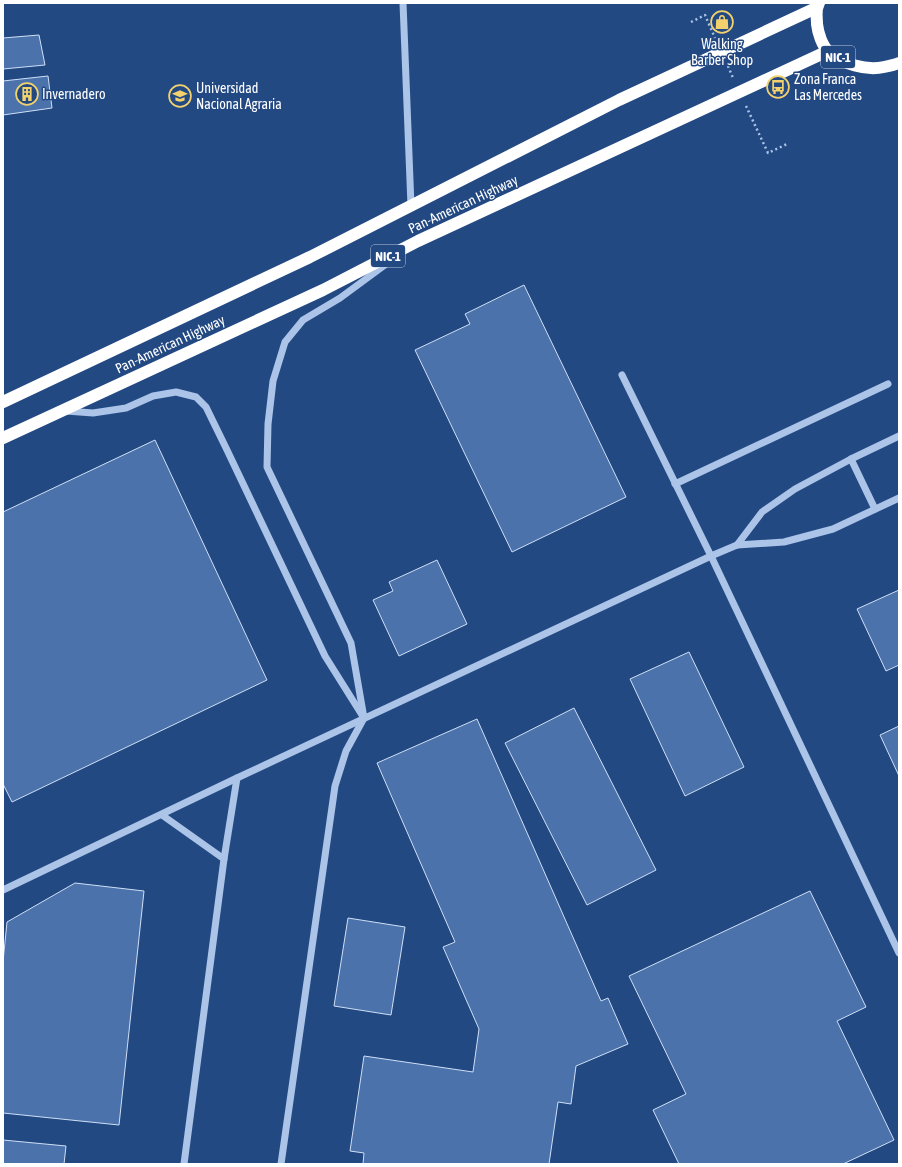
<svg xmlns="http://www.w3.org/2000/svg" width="902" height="1167" font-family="'Asap Condensed',sans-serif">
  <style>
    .building { fill: #4b72ab; stroke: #cfdff6 }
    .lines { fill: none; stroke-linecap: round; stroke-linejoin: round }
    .path { stroke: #abc4e8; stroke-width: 2.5; stroke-dasharray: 2 3; stroke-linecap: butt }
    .minor { stroke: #abc4e8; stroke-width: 7 }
    .highway { stroke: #fff; stroke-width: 12 }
    .labels { text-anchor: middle; stroke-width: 3; stroke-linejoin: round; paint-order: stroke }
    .shield { fill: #234983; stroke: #bdc8da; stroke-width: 1 }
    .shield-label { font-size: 13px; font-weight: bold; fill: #fff }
    .poi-label { font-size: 14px; fill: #fff; stroke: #234983; text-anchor: start }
    .street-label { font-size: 14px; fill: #fff; stroke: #234983 }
  </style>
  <rect width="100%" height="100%" fill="#234983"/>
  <!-- building -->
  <g class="building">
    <path d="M39 35 45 65 3 69V38Z"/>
    <path d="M48 76 52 108 3 115V81Z"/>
    <path d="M524 285 626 497 512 552 415 350 470 324 465 314Z"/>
    <path d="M155 440 267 680 12 802 3 784V512Z"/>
    <path d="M437 560 467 624 399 656 373 600 393 591 389 582Z"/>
    <path d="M899 590V665L886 671 857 609Z"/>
    <path d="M689 652 744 767 685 796 630 679Z"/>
    <path d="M574 708 656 870 587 905 505 743Z"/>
    <path d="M477 719 601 1001 608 998 628 1044 576 1066 571 1104 558 1102 549 1164H363L364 1153 350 1151 364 1056 473 1072 479 1029 443 947 455 942 377 763Z"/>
    <path d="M899 726V776L880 735Z"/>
    <path d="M75 883 144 891 119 1125 3 1113V962L7 922Z"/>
    <path d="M810 891 866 1007 837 1021 894 1140 843 1164H679L653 1110 686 1094 629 976Z"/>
    <path d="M348 918 405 927 391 1015 334 1006Z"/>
    <path d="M3 1140 66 1146 64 1164H3Z"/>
  </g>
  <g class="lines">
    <!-- path -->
    <g class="path">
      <path d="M691 22 705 15 715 38"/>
      <path d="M728 66 733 78"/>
      <path d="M746 106 768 153 787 144"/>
    </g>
    <!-- minor -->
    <g class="minor">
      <path d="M403 3 411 206"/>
      <path d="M622 375 711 556 899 953"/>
      <path d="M66 411 93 413 126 408 153 396 176 392 196 397 206 407 227 450 325 656 362 715"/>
      <path d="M851 459 875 509"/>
      <path d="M675 484 888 384"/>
      <path d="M737 545 762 512 795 489 851 459 899 436"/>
      <path d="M162 815 224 859 184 1164"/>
      <path d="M224 859 237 778"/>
      <path d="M3 890 237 778 711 556 737 545 784 542 833 529 899 498"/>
      <path d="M281 1164 335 786 346 751 364 718 351 643 267 467 268 424 273 381 285 342 303 320 340 298 393 259"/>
    </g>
    <!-- highway -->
    <g class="highway">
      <path d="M819 3C815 10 817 16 817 24 818 33 822 46 829 52 843 64 866 71 884 67 889 66 894 65 899 63"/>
      <path d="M3 402 310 257 619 100 816 8"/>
      <path d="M3 438 323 290 418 241 828 51"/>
    </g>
  </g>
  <!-- icons -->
  <defs>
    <g id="shop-ring" transform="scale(1.15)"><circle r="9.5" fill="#234983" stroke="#f3d26e" stroke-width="1.5"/><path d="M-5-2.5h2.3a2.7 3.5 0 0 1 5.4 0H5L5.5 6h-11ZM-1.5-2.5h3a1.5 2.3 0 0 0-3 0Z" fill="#f3d26e"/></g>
    <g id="bus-ring" transform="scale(1.15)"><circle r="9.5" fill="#234983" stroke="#f3d26e" stroke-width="1.5"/><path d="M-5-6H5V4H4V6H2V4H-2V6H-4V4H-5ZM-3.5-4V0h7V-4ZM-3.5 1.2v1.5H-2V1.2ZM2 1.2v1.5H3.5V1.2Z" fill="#f3d26e"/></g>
    <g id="building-ring" transform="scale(1.15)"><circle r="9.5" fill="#234983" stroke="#f3d26e" stroke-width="1.5"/><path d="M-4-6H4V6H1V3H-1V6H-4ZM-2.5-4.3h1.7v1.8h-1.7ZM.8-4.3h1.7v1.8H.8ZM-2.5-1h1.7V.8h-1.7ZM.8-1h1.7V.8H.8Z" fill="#f3d26e"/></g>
    <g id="university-ring" transform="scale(1.15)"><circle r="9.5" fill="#234983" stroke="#f3d26e" stroke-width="1.5"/><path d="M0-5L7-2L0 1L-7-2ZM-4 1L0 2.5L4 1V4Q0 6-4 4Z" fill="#f3d26e"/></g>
  </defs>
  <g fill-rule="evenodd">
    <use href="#shop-ring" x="722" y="22"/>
    <use href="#bus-ring" x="778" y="87"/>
    <use href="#building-ring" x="27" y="94"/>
    <use href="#university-ring" x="180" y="96"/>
  </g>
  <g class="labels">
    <!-- shield labels -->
    <g class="shield">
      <rect x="821" y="46" width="34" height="22" rx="3"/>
      <rect x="371" y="245" width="34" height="22" rx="3"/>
    </g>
    <g class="shield-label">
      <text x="838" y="62">NIC-1</text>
      <text x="388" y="261">NIC-1</text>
    </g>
    <!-- poi labels -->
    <g class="poi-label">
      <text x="722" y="49" text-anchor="middle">Walking<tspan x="722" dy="16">Barber Shop</tspan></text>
      <text x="794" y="84">Zona Franca<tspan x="794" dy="16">Las Mercedes</tspan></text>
      <text x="196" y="93">Universidad<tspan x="196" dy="16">Nacional Agraria</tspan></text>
      <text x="42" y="99">Invernadero</text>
    </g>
    <!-- street labels -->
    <g class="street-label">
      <text transform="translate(463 204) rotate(-25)" y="5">Pan-American Highway</text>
      <text transform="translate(170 344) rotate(-25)" y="5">Pan-American Highway</text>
    </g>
  </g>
  <!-- border -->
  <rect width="902" height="1167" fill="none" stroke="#ffffff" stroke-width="8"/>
</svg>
